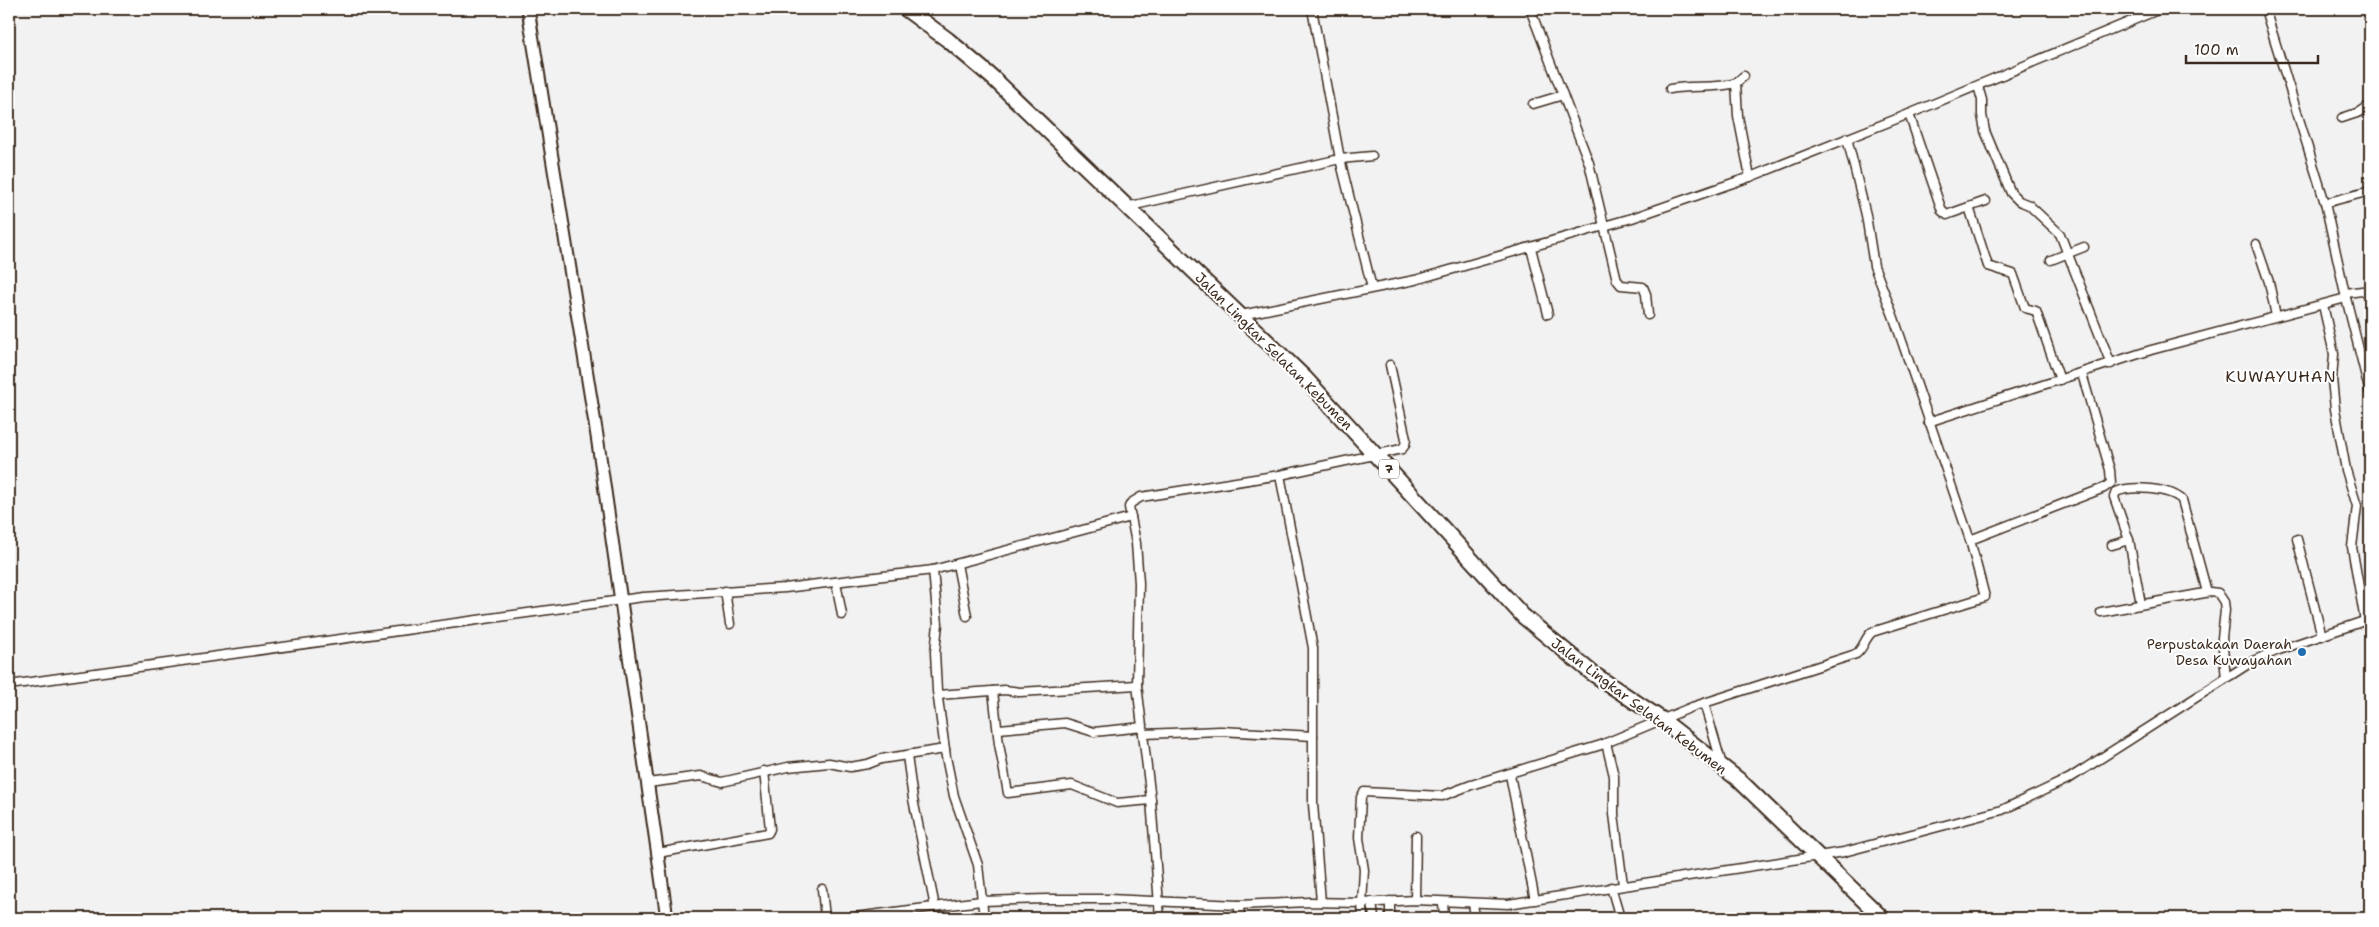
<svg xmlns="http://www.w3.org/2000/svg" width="2379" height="927" font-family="'Shantell Sans',sans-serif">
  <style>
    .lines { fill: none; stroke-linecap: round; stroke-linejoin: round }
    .street-casing { stroke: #3b2a1e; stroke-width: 11 }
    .secondary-casing { stroke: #3b2a1e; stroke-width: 15 }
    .highway-casing { stroke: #3b2a1e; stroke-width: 18 }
    .street { stroke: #fff; stroke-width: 8 }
    .secondary { stroke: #fff; stroke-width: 11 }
    .highway { stroke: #fff; stroke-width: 14 }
    .poi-dot { fill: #1f6fb2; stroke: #fff; stroke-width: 2 }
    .labels { text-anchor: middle; stroke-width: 4; stroke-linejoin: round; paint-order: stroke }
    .shield { fill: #fff; stroke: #766a62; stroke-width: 1 }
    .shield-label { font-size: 12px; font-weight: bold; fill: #3b2a1e }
    .street-label { font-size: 14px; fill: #3b2a1e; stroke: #fff }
    .poi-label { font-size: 14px; fill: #3b2a1e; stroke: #fff; text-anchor: end }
    .quarter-label { font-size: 16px; letter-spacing: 1px; fill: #3b2a1e; stroke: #fff }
  </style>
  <rect width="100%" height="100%" fill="#f3f2f2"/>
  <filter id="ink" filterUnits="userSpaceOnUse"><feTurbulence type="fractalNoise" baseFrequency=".02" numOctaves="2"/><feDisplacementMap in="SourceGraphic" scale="10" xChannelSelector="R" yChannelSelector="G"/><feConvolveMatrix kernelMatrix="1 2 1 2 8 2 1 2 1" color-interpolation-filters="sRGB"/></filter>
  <g filter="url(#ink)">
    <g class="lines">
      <!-- street casing -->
      <g class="street-casing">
        <g id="street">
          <path d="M1312 9 1340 159 1372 288"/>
          <path d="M1530 9 1589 163 1617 280 1621 285 1643 287 1646 294 1648 315"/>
          <path d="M1744 76 1736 83 1738 116 1750 177"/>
          <path d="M1978 86 1982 100V115L1985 131 2011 193 2019 201 2029 205 2060 234 2111 364"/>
          <path d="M1670 89C1692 85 1715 89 1736 83"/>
          <path d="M1533 104 1563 95"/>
          <path d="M1909 114 1942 211 1947 215 1952 213 1986 201"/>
          <path d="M2342 118 2360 112 2370 105"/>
          <path d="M1847 138 1866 215 1874 266 1894 318 1970 540 2104 488 2111 483 2110 470 2082 374"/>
          <path d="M2325 203 2370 191"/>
          <path d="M1126 207 1340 159 1372 156"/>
          <path d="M1969 207 1988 266 2013 274 2025 308 2036 311 2060 380"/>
          <path d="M2256 244 2269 282 2276 316"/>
          <path d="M1531 248 1548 314"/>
          <path d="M2051 260 2084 247"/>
          <path d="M2346 293 2370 290"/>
          <path d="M2346 298 2370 393"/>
          <path d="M2323 305 2334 354 2332 379 2335 409 2346 470 2357 506 2352 547 2365 621"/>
          <path d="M1241 315 1415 280 1632 218 1750 177 1909 114 2160 9"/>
          <path d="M1928 422 2151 350 2346 298 2325 203 2265 9"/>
          <path d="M2297 539 2322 636"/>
          <path d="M2112 545 2129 540"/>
          <path d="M957 564 967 616"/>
          <path d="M933 570 938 624 935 652 937 691 946 757 954 796 978 865 984 918"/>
          <path d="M836 582 842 615"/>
          <path d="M725 591 730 624"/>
          <path d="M2141 604 2129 540 2114 497 2116 492C2131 485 2170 488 2182 500L2207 592"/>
          <path d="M2101 612 2210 592 2218 593 2224 602 2225 610 2222 638 2226 678"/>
          <path d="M9 685 643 597 785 588 933 570 1131 517"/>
          <path d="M993 691 999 744 1008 793 1072 785 1117 803 1151 800"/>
          <path d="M938 695 1005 690 1020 692 1137 685"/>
          <path d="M1704 703 1722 765"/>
          <path d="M999 729 1065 723 1094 732 1143 727"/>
          <path d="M1144 734 1220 731 1313 736V648L1280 475"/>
          <path d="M1313 736V804L1321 902"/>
          <path d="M1606 743 1614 776V814L1623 885"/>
          <path d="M907 756 913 799 935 907"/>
          <path d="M1510 775 1535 900"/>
          <path d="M648 783 701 776 722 782 788 767 829 763 850 767 868 764 881 759 945 749"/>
          <path d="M658 853 768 833 770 829 764 771"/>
          <path d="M1611 887 1620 918"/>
          <path d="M822 889 825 918"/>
          <path d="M1415 900 1416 836"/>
          <path d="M1372 902 1374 918"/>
          <path d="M1443 902 1444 918"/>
          <path d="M1473 903 1475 918"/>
          <path d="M1238 905 1241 918"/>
          <path d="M847 918 981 901 1047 899H1109L1238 905 1309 902 1362 903 1415 900 1508 904 1844 852 2002 810 2070 778 2253 661 2276 651 2370 619"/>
          <path d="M1160 918 1151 800 1137 685 1139 583 1136 543 1129 507 1131 503 1141 497 1280 475 1402 449 1405 445 1406 439 1390 365"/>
          <path d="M1363 918 1362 903 1364 870 1359 838 1361 797 1364 792 1442 796 1471 785 1601 745 1692 707 1856 654C1864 648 1864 639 1872 632L1985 597 1970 540"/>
          <path d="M1390 918V901"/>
        </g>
      </g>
      <!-- secondary casing -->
      <g class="secondary-casing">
        <path id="secondary" d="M528 9 597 436 667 918"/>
      </g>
      <!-- highway casing -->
      <g class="highway-casing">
        <path id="highway" d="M906 9 948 40 993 78 1305 378 1523 616 1592 673 1661 719 1739 780 1882 918"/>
      </g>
      <!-- street -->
      <use href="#street" class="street"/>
      <!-- secondary -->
      <use href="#secondary" class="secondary"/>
      <!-- highway -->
      <use href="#highway" class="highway"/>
    </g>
  </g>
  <!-- markers -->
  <circle class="poi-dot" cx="2302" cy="652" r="5"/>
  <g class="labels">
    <!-- shield labels -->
    <rect class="shield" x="1379" y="459.5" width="20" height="19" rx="4"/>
    <g class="shield-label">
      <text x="1389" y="473">7</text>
    </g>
    <!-- street labels -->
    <g class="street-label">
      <text transform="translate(1274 351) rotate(45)" y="5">Jalan Lingkar Selatan Kebumen</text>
      <text transform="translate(1639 706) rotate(37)" y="5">Jalan Lingkar Selatan Kebumen</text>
    </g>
    <!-- poi labels -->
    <g class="poi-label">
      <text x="2292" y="649">Perpustakaan Daerah<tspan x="2292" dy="16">Desa Kuwayahan</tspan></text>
    </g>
    <!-- quarter labels -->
    <g class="quarter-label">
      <text x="2281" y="382">KUWAYUHAN</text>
    </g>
  </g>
  <!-- margin -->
  <rect width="2379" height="927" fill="none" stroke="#fff" stroke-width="30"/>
  <rect x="15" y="15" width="2349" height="897" fill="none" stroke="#3b2a1e" stroke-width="2" filter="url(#ink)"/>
  <!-- scale -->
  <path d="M2186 55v8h132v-8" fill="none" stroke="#3b2a1e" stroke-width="2.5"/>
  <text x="2194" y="55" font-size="15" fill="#3b2a1e" stroke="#ffffff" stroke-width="4" paint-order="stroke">100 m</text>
</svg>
